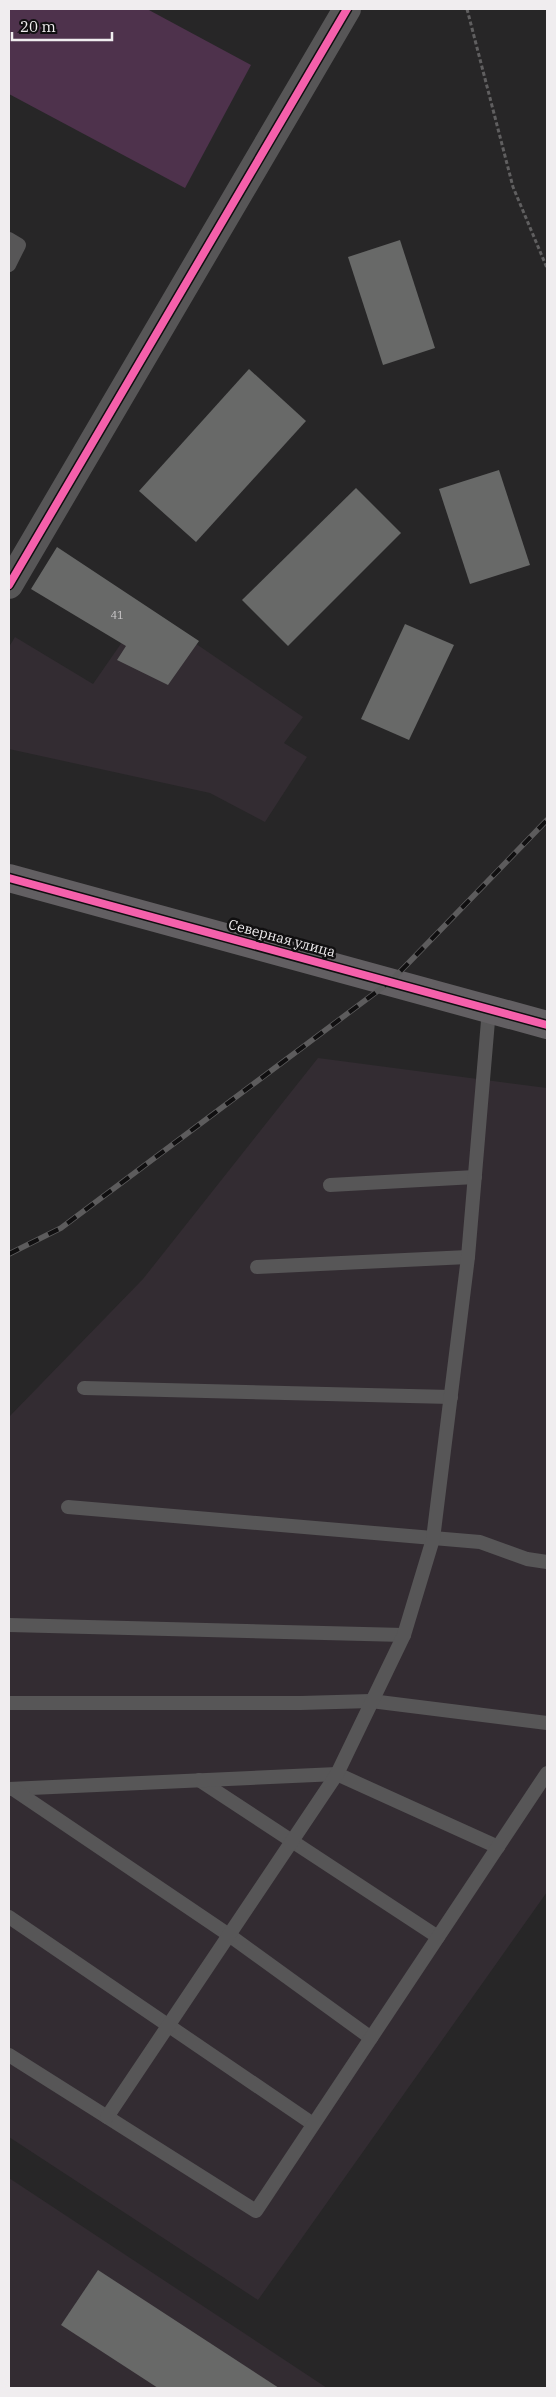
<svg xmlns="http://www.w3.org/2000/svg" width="556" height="2397" font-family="'IBM Plex Serif',serif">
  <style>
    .built { fill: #332c32 }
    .green { fill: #4e324c }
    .building { fill: #686968 }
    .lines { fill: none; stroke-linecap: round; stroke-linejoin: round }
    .path { stroke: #605f60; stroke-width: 3; stroke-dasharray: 4 2.5; stroke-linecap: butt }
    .lane { stroke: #575657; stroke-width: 14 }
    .street { stroke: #575657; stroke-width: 28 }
    .secondary { stroke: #625f62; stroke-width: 28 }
    .rail-casing { stroke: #5d5c5d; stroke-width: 5.5 }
    .rail { stroke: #100f10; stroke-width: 4; stroke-dasharray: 11; stroke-linecap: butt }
    .cycleway-casing { stroke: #100f10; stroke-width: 11 }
    .cycleway { stroke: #f560ab; stroke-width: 8 }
    .labels { text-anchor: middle; stroke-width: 5; stroke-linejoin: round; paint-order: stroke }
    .number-label { font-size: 11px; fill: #cecccd }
    .street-label { font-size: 14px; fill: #f0edef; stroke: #100f10 }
  </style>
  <rect width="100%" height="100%" fill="#272627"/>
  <!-- built -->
  <g class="built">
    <path d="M145 609 303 717 284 743 307 757 265 822 210 793 9 749V647L15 637 93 684Z"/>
    <path d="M318 1058 547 1088V1892L258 2300 9 2137V1417L143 1279Z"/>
    <path d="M9 2178 327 2388H9Z"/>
  </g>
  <!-- green -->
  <path class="green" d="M9 9H147L251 65 185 188 9 94Z"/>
  <!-- building -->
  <g class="building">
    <path d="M400 240 435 348 383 365 348 257Z"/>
    <path d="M249 369 306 421 196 542 139 491Z"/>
    <path d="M499 470 530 565 470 584 439 489Z"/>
    <path d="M356 488 401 533 288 646 242 600Z"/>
    <path d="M57 547 199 641 168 685 117 660 126 646 31 589Z"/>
    <path d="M405 624 454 645 409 740 361 719Z"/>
    <path d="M98 2270 279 2388H158L61 2325Z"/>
  </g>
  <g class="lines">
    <!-- path -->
    <path class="path" d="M467 9 513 187 547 268"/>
    <!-- lane -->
    <g class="lane">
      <path d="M9 239 19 245 9 265"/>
      <path d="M330 1185 475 1177"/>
      <path d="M257 1267 468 1257"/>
      <path d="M84 1388 451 1397"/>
      <path d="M68 1507 480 1542 527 1559 547 1562"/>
      <path d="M9 1625 404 1635"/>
      <path d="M9 1703H301L371 1701 547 1723"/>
      <path d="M199 1780 438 1937"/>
      <path d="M9 1789 337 1774 498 1847"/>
      <path d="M13 1789 229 1935 371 2038"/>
      <path d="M9 1917 313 2124"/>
      <path d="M9 2055 256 2211 547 1773"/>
      <path d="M107 2117 337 1774 404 1635 433 1539 468 1257 489 1009"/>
    </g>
    <!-- street -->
    <path class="street" d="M9 585 347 9"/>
    <!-- secondary -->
    <path class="secondary" d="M9 878 547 1025"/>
    <!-- rail casing -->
    <g class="rail-casing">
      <path id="rail" d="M9 1254 61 1228 391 981 547 820"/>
    </g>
    <!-- rail -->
    <use href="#rail" class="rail"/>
    <!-- cycleway casing -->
    <g class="cycleway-casing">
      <g id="cycleway">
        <path d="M9 585 347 9"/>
        <path d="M9 878 547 1025"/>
      </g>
    </g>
    <!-- cycleway -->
    <use href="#cycleway" class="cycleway"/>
  </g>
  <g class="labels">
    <!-- number labels -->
    <g class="number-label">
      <text x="117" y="619">41</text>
    </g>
    <!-- street labels -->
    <g class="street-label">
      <text transform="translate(282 938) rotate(15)" y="5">Северная улица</text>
    </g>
  </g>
  <!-- border -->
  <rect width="556" height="2397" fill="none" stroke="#f0edef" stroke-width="20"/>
  <!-- scale -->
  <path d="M12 32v8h100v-8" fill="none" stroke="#f0edef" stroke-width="2.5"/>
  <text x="20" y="32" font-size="15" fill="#f0edef" stroke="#100f10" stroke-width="4" paint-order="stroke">20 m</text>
</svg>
